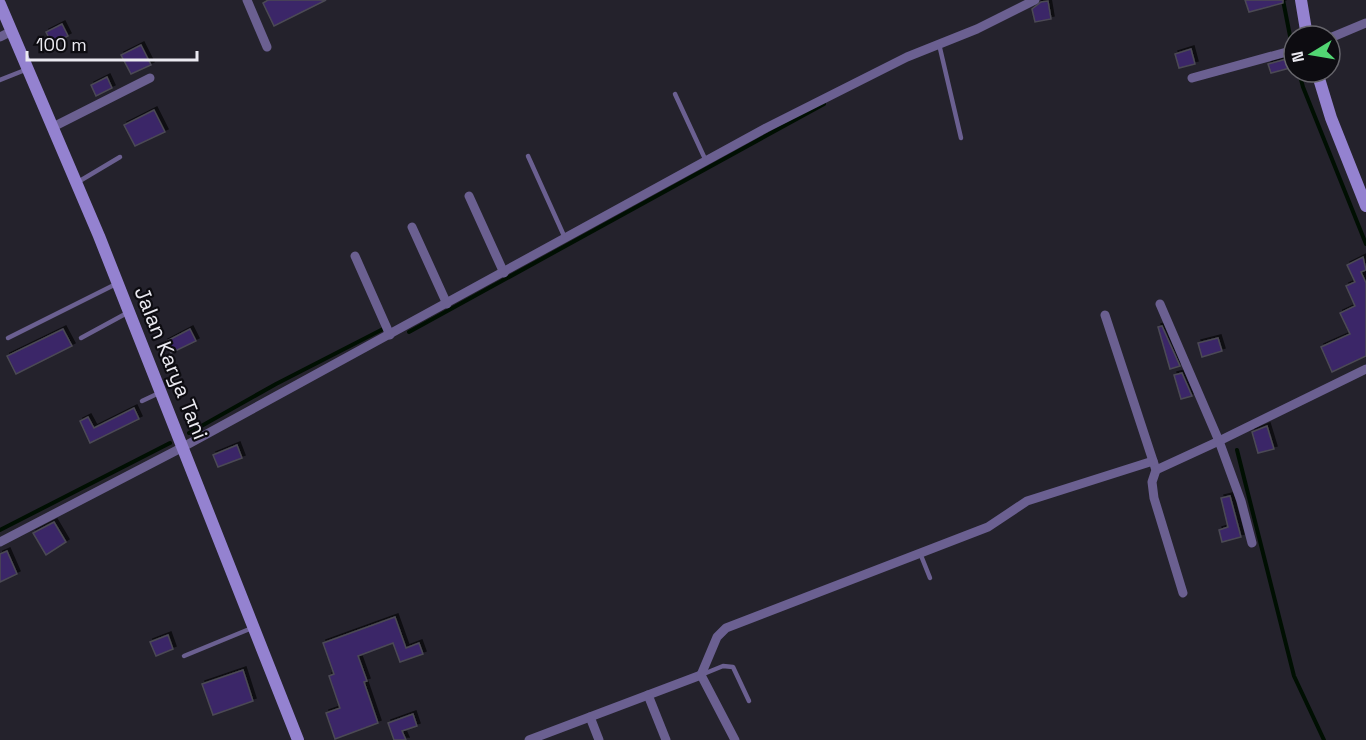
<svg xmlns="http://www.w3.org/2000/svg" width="1366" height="740" font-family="'Space Grotesk',sans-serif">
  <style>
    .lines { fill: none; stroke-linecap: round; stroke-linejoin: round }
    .stream { stroke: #000f02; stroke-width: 4 }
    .building { fill: #3a2667; stroke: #4c4a55; stroke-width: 1.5; filter: url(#shadow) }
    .lane { stroke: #6b6091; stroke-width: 4.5 }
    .street { stroke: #6b6091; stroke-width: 9 }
    .secondary { stroke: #9482d0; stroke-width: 12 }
    .labels { text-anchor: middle; stroke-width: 4.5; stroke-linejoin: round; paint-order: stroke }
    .street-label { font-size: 21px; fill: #ebeaf1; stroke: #0d0c11 }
  </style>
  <defs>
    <filter id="shadow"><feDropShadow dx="3" dy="-3" stdDeviation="0" flood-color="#0009"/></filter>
  </defs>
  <rect width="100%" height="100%" fill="#24222c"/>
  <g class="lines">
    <!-- stream -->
    <g class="stream">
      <path d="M1283 0 1291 41"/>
      <path d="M1299 72 1303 87 1366 244"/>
      <path d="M409 332 824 104"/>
      <path d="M189 433 276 384 385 328"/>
      <path d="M1237 450 1294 676 1324 740"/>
      <path d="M0 530 170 443"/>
    </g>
  </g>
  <!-- building -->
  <g class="building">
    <path d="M268 0H326L274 26 263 3Z"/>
    <path d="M1245 0H1283V3L1249 12Z"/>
    <path d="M1048 1 1051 19 1035 22 1032 9 1041 2Z"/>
    <path d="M62 24 68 36 52 44 46 32Z"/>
    <path d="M141 45 151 65 131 74 121 55Z"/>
    <path d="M1191 49 1195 64 1179 68 1175 54Z"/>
    <path d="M1294 57V67L1271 73 1268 64Z"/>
    <path d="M107 77 112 88 96 96 91 85Z"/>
    <path d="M154 110 165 132 135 146 124 125Z"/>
    <path d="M1363 257 1366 270 1361 272 1366 283V356L1332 372 1321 347 1350 334 1340 313 1355 306 1346 286 1355 282 1347 265Z"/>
    <path d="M1162 326 1180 366 1170 369 1158 327Z"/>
    <path d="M63 329 72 346 16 374 7 356Z"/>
    <path d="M190 329 196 341 171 353 165 342Z"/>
    <path d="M1218 338 1222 351 1202 357 1198 343Z"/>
    <path d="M1182 373 1192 396 1181 399 1174 375Z"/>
    <path d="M134 408 139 419 90 443 80 421 88 417 94 428Z"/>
    <path d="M1267 426 1274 449 1258 453 1252 432Z"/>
    <path d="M237 445 242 458 218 467 213 455Z"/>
    <path d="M1230 496 1241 537 1222 542 1219 530 1228 527 1221 498Z"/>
    <path d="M54 522 66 542 46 555 33 533Z"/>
    <path d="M7 551 17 574 0 582V554Z"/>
    <path d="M395 617 406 648 419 643 423 654 400 662 393 643 358 656 367 681 364 682 378 723 335 739 326 713 340 708 329 676 334 674 323 643Z"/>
    <path d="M168 635 173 649 156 656 150 642Z"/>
    <path d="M243 670 253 701 213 715 202 684Z"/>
    <path d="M413 714 417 726 402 731 406 740H394L388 723Z"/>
  </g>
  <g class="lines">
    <!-- lane -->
    <g class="lane">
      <path d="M939 44 961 138"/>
      <path d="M0 80 25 70"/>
      <path d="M675 94 706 161"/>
      <path d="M528 156 565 238"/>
      <path d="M78 182 120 157"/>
      <path d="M8 338 116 284"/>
      <path d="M81 338 127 313"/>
      <path d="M142 401 159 393"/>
      <path d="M920 553 930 578"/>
      <path d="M184 656 252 628"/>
      <path d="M701 675 723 666 733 667 749 701"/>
    </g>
    <!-- street -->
    <g class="street">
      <path d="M247 0 267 47"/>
      <path d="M0 37 12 31"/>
      <path d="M1330 38 1366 23"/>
      <path d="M1192 78 1294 50"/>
      <path d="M53 127 150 78"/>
      <path d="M469 196 504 273"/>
      <path d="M412 227 447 304"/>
      <path d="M355 256 390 335"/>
      <path d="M1160 304 1219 441 1241 501 1252 543"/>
      <path d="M1105 315 1156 470 1152 482 1154 498 1183 593"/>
      <path d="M1156 470 1219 441 1366 369"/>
      <path d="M0 542 183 447 766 128 907 57 977 29 1035 0"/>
      <path d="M648 695 666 740"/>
      <path d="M590 717 599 740"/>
      <path d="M529 740 701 675"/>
      <path d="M735 740 701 675 717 637 726 628 988 527 1027 501 1153 461"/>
    </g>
    <!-- secondary -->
    <g class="secondary">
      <path d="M1301 0 1307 36"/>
      <path d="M0 4 99 236 298 740"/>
      <path d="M1317 72 1331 118 1366 206"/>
    </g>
  </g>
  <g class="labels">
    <!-- street labels -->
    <g class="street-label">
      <text transform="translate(171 363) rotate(68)" y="7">Jalan Karya Tani</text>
    </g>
  </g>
  <!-- north arrow -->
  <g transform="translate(1312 54) rotate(259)"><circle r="28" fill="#0d0c11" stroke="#66656b" stroke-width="1.5"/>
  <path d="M0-4.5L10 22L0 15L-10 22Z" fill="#52d673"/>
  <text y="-9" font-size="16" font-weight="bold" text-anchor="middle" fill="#ebeaf1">N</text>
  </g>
  <!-- scale -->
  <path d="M27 51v9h170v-9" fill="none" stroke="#ebeaf1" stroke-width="3"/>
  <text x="36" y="51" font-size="18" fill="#ebeaf1" stroke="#0d0c11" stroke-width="4.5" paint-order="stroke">100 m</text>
</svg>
